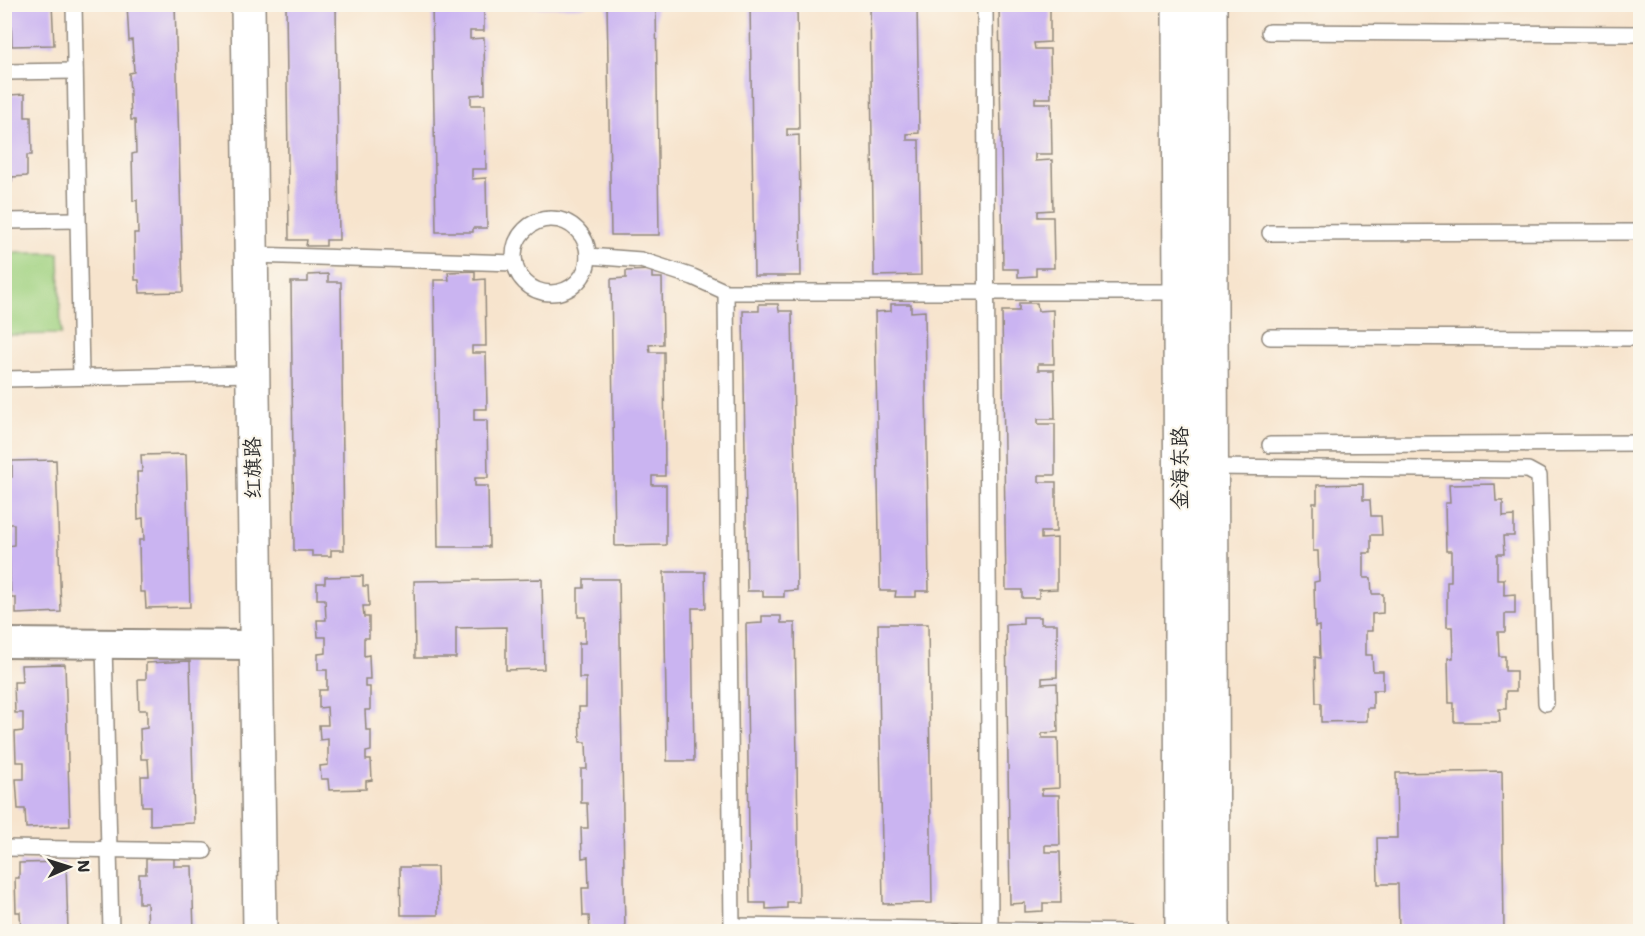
<svg xmlns="http://www.w3.org/2000/svg" width="1645" height="936" font-family="'Shantell Sans','LXGW WenKai TC',sans-serif">
  <style>
    .green { fill: #a0d281; stroke: #667e56; stroke-width: 1.5 }
    .building { fill: #cab4f1 }
    .lines { fill: none; stroke-linecap: round; stroke-linejoin: round }
    .lane-casing { stroke: #91887c; stroke-width: 18 }
    .street-casing { stroke: #91887c; stroke-width: 32 }
    .secondary-casing { stroke: #91887c; stroke-width: 36 }
    .lane { stroke: #fff; stroke-width: 15 }
    .street { stroke: #fff; stroke-width: 28 }
    .secondary { stroke: #fff; stroke-width: 33 }
    .labels { text-anchor: middle; stroke-width: 4.5; stroke-linejoin: round; paint-order: stroke }
    .street-label { font-size: 21px; fill: #2b2b2b; stroke: #fbf7ec }
  </style>
  <rect width="100%" height="100%" fill="#fbf7ec"/>
  <filter id="ink" filterUnits="userSpaceOnUse"><feTurbulence type="fractalNoise" baseFrequency=".0167" numOctaves="2"/><feDisplacementMap in="SourceGraphic" scale="12" xChannelSelector="R" yChannelSelector="G"/><feConvolveMatrix kernelMatrix="1 2 1 2 8 2 1 2 1" color-interpolation-filters="sRGB"/></filter>
  <filter id="wash" filterUnits="userSpaceOnUse"><feTurbulence type="fractalNoise" baseFrequency=".008" numOctaves="4" result="noise"/><feDisplacementMap in="SourceGraphic" scale="24" xChannelSelector="R" yChannelSelector="G"/><feGaussianBlur stdDeviation="1.35" result="paint"/><feColorMatrix in="noise" values="0 0 0 0 0 0 0 0 0 0 0 0 0 0 0 0 0 1.4 0 .05"/><feComposite in="paint" operator="in"/></filter>
  <g filter="url(#wash)">
    <rect width="100%" height="100%" fill="#f7e4cd"/>
    <!-- green -->
    <path class="green" d="M59 253 61 334 5 335V253Z"/>
    <g id="blocks">
      <!-- building -->
      <g class="building">
        <path d="M6 4H52L54 45 12 46 11 21H6Z"/>
        <path d="M127 4H175L183 292 140 293 139 280H135L134 233H138L137 200 133 201 132 154 136 153 135 120H131L129 73 134 72 132 40 129 41Z"/>
        <path d="M286 4H336L339 240H326V246H306L307 240H289Z"/>
        <path d="M432 4H484V31H470V39L484 38 485 94 471 95V105H485L486 169H472V179L486 178 487 228H473V232H436Z"/>
        <path d="M514 4H586V7L514 8Z"/>
        <path d="M607 4H656L659 235H611Z"/>
        <path d="M750 4H797L799 129H787V136L799 135 801 276H754Z"/>
        <path d="M870 4H917L919 133 907 134V140H919L921 275 874 276Z"/>
        <path d="M999 4H1050V42L1034 43 1035 49H1050L1051 98H1035V103H1051L1052 154H1035V161L1052 160 1053 210 1038 211V217H1053L1054 268H1036V276L1018 277V269H1003Z"/>
        <path d="M4 90H10V95L25 94V117H31L32 155H27V176L12 177V181H4Z"/>
        <path d="M652 270V278H662L663 344 649 345 650 352H664L665 476H652V485H666V545L615 546 611 279 626 278V271Z"/>
        <path d="M475 271V280L485 279 486 346H472V353H486L487 409H474V420H487L488 478H475V486H488L489 547H438L434 280H449L448 272Z"/>
        <path d="M328 274V282H341L344 550H331V556H312V551H294L291 282H308V275Z"/>
        <path d="M1019 303H1037L1038 311 1053 310 1054 364H1038V370H1054L1055 419H1038V424H1055V475H1039V482H1056V532H1041V539L1057 538V589L1039 590V598H1022V590H1006L1002 311H1019Z"/>
        <path d="M759 304H778L779 311H792L797 590 784 591V597H763V591H747L743 311H759Z"/>
        <path d="M891 304H911V312L925 311 929 591H916V597H895L896 591H880L875 312 891 311Z"/>
        <path d="M186 454 190 607 146 608 145 592H140L139 540H144L143 518 138 519 137 472H142L141 455Z"/>
        <path d="M56 460 61 612 16 614V598H11L9 546 14 545V524H9L7 477H12V461Z"/>
        <path d="M1363 484V500H1370L1371 516H1381L1382 535H1371V553H1364V578H1371L1372 594H1383V613L1372 614V631H1366V655H1372L1373 671H1383V690H1373V708H1367V721L1321 722V703H1316L1315 657 1320 658 1319 626 1315 627 1314 582 1319 581 1318 551H1313V503H1317V485Z"/>
        <path d="M1495 484 1496 501H1503V517L1514 516V536H1503L1504 554H1497V579H1504V595L1515 594V614H1505V632H1498L1499 656H1505V671H1516V691H1506V709H1499L1500 722H1454V703H1449L1448 658H1453L1452 627H1447V582H1451V551H1446L1445 503H1450L1449 485Z"/>
        <path d="M664 572H705L706 608H692L694 761H667Z"/>
        <path d="M363 576V586H368L369 606H363L364 617H369V638H364V656L369 655 370 679H365V687H370V710H365L366 730H371V751L366 752V760H371L372 780 366 781V789L329 790 328 779H321L320 766 328 765V739L320 740 319 725H328L327 707 319 708V690H327V670H318V654L326 653V637H318L317 620H326L325 599H317V583H325V577Z"/>
        <path d="M542 579 544 669 506 670V627L456 628V658H415L414 581Z"/>
        <path d="M584 579H619L625 932H590L589 916H583L582 888H589L588 857 582 858 581 828H588L587 803H581V769H587L586 742H580L579 707H586V678H579V643H585V617H578V588H584Z"/>
        <path d="M762 616H781V623H795L799 902H787V908L766 909V903H750L746 624 762 623Z"/>
        <path d="M1023 617H1041V624H1057V677L1042 678V684L1057 683 1058 732 1042 733V738H1058L1059 788 1042 789V795H1059L1060 845H1045V852H1060L1061 903H1043V911L1025 912V903L1010 904 1006 625 1023 624Z"/>
        <path d="M878 624H928L932 903 883 904Z"/>
        <path d="M190 661 194 823 150 825V806H142L141 776H149L148 759H141L140 729 147 728V710H139L138 679H146V663Z"/>
        <path d="M65 664 70 826 26 828 25 809H18L16 779H24V762H16L15 732 23 731V713H15L14 682H22L21 665Z"/>
        <path d="M1502 771 1504 932H1399L1398 884H1378L1377 838H1397L1396 773Z"/>
        <path d="M174 858V866H192L194 932H148L147 903H139V874H146V859Z"/>
        <path d="M66 862 68 932H21L20 912H16L15 878H19V863Z"/>
        <path d="M400 867H437L438 915H401Z"/>
      </g>
    </g>
  </g>
  <g filter="url(#ink)">
    <use href="#blocks" fill-opacity="0" stroke="#91887c" stroke-width="1.5"/>
    <g class="lines">
      <!-- lane casing -->
      <g class="lane-casing">
        <g id="lane">
          <path d="M74 4 81 377"/>
          <path d="M985 5 990 932"/>
          <path d="M1269 32 1640 34"/>
          <path d="M4 72 75 71"/>
          <circle cx="551" cy="256" r="37"/>
          <path d="M4 221 77 220"/>
          <path d="M1270 233 1640 232"/>
          <path d="M251 255 515 263"/>
          <path d="M588 256 641 260 693 277 726 292H1180"/>
          <path d="M726 292 732 932"/>
          <path d="M1270 337 1640 338"/>
          <path d="M4 379 252 374"/>
          <path d="M1270 445 1640 443"/>
          <path d="M1212 467 1528 470 1539 476 1546 703"/>
          <path d="M104 644 111 932"/>
          <path d="M4 848 204 851"/>
          <path d="M732 926 1131 932"/>
        </g>
      </g>
      <!-- street casing -->
      <g class="street-casing">
        <path id="street" d="M4 643 255 645"/>
      </g>
      <!-- secondary casing -->
      <g class="secondary-casing">
        <g id="secondary">
          <path d="M248 4 260 932"/>
          <path d="M1179 4 1182 932"/>
          <path d="M1210 4 1213 932"/>
        </g>
      </g>
      <!-- lane -->
      <use href="#lane" class="lane"/>
      <!-- street -->
      <use href="#street" class="street"/>
      <!-- secondary -->
      <use href="#secondary" class="secondary"/>
    </g>
  </g>
  <g class="labels">
    <!-- street labels -->
    <g class="street-label">
      <text transform="translate(253 468) rotate(-91)" y="7">红旗路</text>
      <text transform="translate(1180 468) rotate(-90)" y="7">金海东路</text>
    </g>
  </g>
  <!-- margin -->
  <rect width="1645" height="936" fill="none" stroke="#fbf7ec" stroke-width="24"/>
  <!-- north arrow -->
  <g transform="translate(69 867) rotate(87)" stroke="#fbf7ec" stroke-width="4.5" paint-order="stroke">
  <path d="M0-4.5L10 22L0 15L-10 22Z" fill="#2b2b2b"/>
  <text y="-9" font-size="16" font-weight="bold" text-anchor="middle" fill="#2b2b2b">N</text>
  </g>
</svg>
